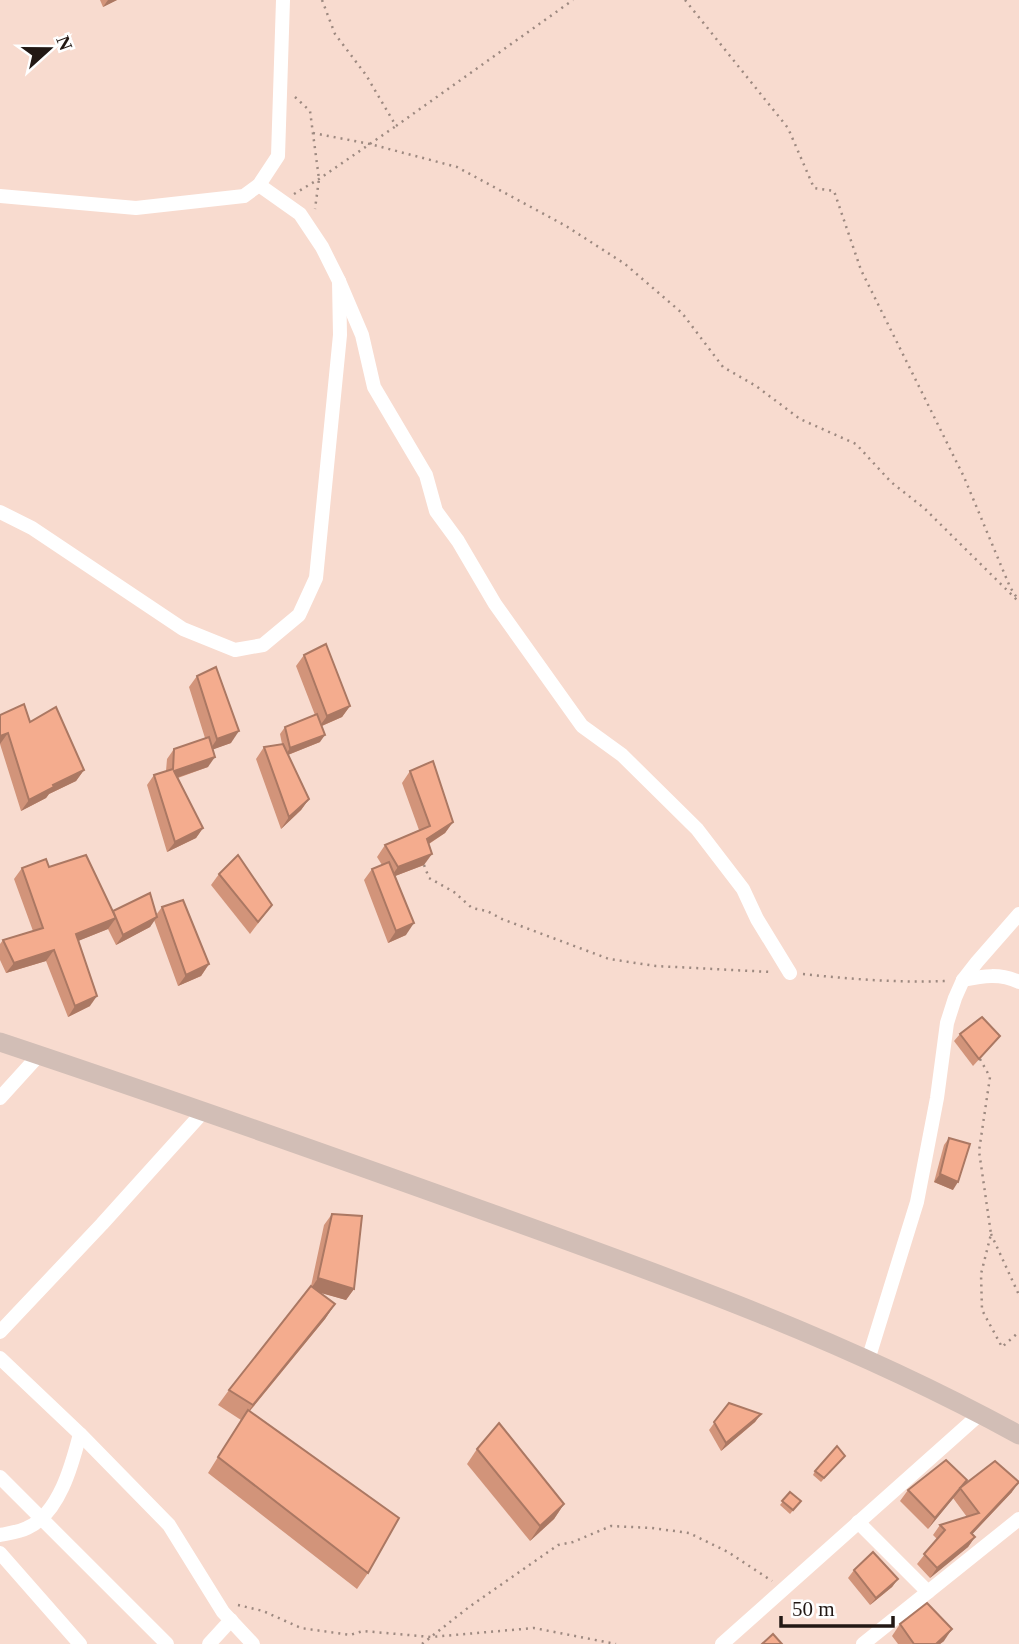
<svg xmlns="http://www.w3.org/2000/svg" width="1019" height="1644" font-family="Georgia,serif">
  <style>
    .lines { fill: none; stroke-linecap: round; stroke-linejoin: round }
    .path { stroke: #9d8980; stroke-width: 2.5; stroke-dasharray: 2 5; stroke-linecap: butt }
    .street { stroke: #fff; stroke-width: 14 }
    .secondary { stroke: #d2beb6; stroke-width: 19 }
    .wall { fill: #d2947a }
    .shaded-wall { fill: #ab7863 }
    .building { fill: #f4ac8e; stroke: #ab7863; stroke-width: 2 }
  </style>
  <rect width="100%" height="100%" fill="#f8dbcf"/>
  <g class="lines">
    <!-- path -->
    <g class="path">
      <path d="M322 0 335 34 366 75 396 126 573 0"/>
      <path d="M685 0 788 128 814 188 834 191 861 270 964 477 1010 587 1017 598"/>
      <path d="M295 97 310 111 319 179 315 209"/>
      <path d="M313 133 370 144 457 167 566 226 625 264 682 313 723 367 756 386 800 419 856 444 891 482 924 508 1019 602"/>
      <path d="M294 194 319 179 396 126"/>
      <path d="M424 865 429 878 454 892 472 908 487 911 502 919 609 959 656 966 771 972"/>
      <path d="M803 974C850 979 898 983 946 981"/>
      <path d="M980 1059 990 1077 979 1151 991 1234 981 1274 982 1310 1002 1347 1019 1332"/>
      <path d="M991 1234 1019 1295"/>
      <path d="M238 1605 263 1611 301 1628 350 1635 363 1631 431 1637 534 1628 616 1644"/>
      <path d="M422 1644 469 1607 558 1545 573 1542 611 1526 652 1528 689 1533 728 1552 772 1581"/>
    </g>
    <!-- street -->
    <g class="street">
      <path d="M0 196 136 208 244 196 259 185 278 156 283 0"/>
      <path d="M339 281 362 335 374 387 426 475 436 511 458 541 495 604 582 726 622 755 697 829 743 889 757 919 790 973"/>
      <path d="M0 512 32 528 183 629 235 650 263 645 299 615 316 578 340 335 339 281 322 247 300 214 259 185"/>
      <path d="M963 980C983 976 1000 973 1019 982"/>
      <path d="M0 1098 39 1055"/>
      <path d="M0 1332 102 1224 204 1111"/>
      <path d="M0 1358 80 1434 169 1525 223 1612 253 1644"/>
      <path d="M868 1360 917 1202 937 1098 947 1023 955 998 963 980 977 962 1019 914"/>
      <path d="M0 1477 167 1644"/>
      <path d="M858 1522 928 1592"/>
      <path d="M0 1535C9 1533 19 1532 27 1528 59 1514 72 1465 80 1434"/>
      <path d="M0 1553 80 1644"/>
      <path d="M209 1644 231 1620"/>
      <path d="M722 1644 980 1414"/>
      <path d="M863 1644 1019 1519"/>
    </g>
    <!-- secondary -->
    <path class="secondary" d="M0 1042C165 1097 329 1155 493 1214 672 1278 852 1343 1019 1435"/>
  </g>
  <!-- wall -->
  <g class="wall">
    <path d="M100 0H117L103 7Z"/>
    <path d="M304 655 350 706 342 717 322 726 320 742 288 755 309 799 301 810 281 829 256 759 264 747 282 744 280 734 285 727 315 715 296 666Z"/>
    <path d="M197 676 231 743 213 749 208 767 178 778 203 828 196 838 167 852 147 785 154 775 166 771 167 759 174 749 205 738 189 687Z"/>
    <path d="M0 715 30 722 84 770 76 781 49 794 46 798 21 811 0 744Z"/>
    <path d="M410 771 453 822 445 833 429 844 424 865 395 876 406 935 388 943 364 880 372 869 382 865 377 857 385 845 419 830 402 783Z"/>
    <path d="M49 867 113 911 156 915 162 907 209 964 201 976 178 986 154 920 150 927 116 945 108 929 78 941 90 1006 68 1017 46 961 6 973 0 960V944L3 940 33 931 14 879 22 868Z"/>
    <path d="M219 874 272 905 250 934 211 885Z"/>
    <path d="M960 1034 994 1043 973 1066 954 1041Z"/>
    <path d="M949 1138 953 1190 934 1182 944 1145Z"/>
    <path d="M332 1214 354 1289 346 1300 319 1292 335 1304 325 1319 250 1411 368 1573 357 1589 208 1473 241 1420 218 1405 229 1390 311 1286 324 1225Z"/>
    <path d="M729 1403 761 1414 755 1422 721 1451 709 1430Z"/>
    <path d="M477 1449 564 1504 554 1519 530 1541 467 1464Z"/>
    <path d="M845 1456 821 1482 813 1475 815 1471Z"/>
    <path d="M962 1487 1012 1492 972 1534 975 1537 968 1547 930 1578 917 1564 937 1539 933 1535 940 1525 967 1517 953 1498 928 1529 900 1501 908 1490Z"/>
    <path d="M790 1492 801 1501 790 1514 780 1505Z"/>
    <path d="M854 1570 898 1579 892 1587 870 1605 848 1578Z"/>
    <path d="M900 1624 944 1641 940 1644H898L892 1636Z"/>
  </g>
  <!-- shaded-wall -->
  <g class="shaded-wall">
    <path d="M108 0H117L103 7Z"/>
    <path d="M350 706 342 717 319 727 327 716Z"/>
    <path d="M239 731 231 743 209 751 217 739Z"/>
    <path d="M8 733 0 744V736Z"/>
    <path d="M325 735 320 742 285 756 290 748Z"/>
    <path d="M215 757 208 767 167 781 174 771Z"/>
    <path d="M84 770 76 781 49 794 46 798 21 811 29 800 53 785Z"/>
    <path d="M309 799 301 810 281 829 289 817Z"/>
    <path d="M453 822 445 833 419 850 427 839Z"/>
    <path d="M203 828 196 838 167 852 175 842Z"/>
    <path d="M432 854 424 865 390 878 398 867Z"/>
    <path d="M157 917 150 927 116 945 123 935Z"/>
    <path d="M116 918 108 929 68 945 76 934Z"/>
    <path d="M414 923 406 935 388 943 396 931Z"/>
    <path d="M54 950 46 961 6 973 14 963Z"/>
    <path d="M209 964 201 976 178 986 186 975Z"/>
    <path d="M97 996 90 1006 68 1017 75 1006Z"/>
    <path d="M940 1174 958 1182 953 1190 934 1182Z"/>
    <path d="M318 1278 354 1289 346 1300 310 1290Z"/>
    <path d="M335 1304 325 1319 242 1420 253 1405Z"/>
    <path d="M761 1414 755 1422 721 1451 726 1443Z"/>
    <path d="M967 1480 961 1489 928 1529 935 1518Z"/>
    <path d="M1019 1482 1012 1492 964 1543 971 1533Z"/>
    <path d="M564 1504 554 1519 530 1541 540 1526Z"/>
    <path d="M975 1537 968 1547 930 1578 937 1568Z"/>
    <path d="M898 1579 892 1587 870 1605 876 1598Z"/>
    <path d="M952 1629 944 1641 940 1644H936Z"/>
  </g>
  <!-- building -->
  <g class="building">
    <path d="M326 644 350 706 327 716 304 655Z"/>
    <path d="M216 667 239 731 217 739 197 676Z"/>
    <path d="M24 704 30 722 56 707 84 770 53 785 54 787 29 800 8 733 0 736V715Z"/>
    <path d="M317 714 325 735 290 748 285 727Z"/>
    <path d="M209 737 215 757 174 771 203 828 175 842 154 775 173 769 174 749Z"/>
    <path d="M283 744 309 799 289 817 264 747Z"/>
    <path d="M433 761 453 822 427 839 432 854 398 867 385 845 430 826 410 771Z"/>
    <path d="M86 855 116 918 76 934 97 996 75 1006 54 950 14 963 3 940 43 928 22 868 46 859 49 867Z"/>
    <path d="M238 855 272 905 258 922 219 874Z"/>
    <path d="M389 862 414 923 396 931 372 869Z"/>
    <path d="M150 893 157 917 123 935 113 911Z"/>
    <path d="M183 900 209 964 186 975 162 907Z"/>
    <path d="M982 1017 1000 1036 979 1059 960 1034Z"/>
    <path d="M949 1138 970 1144 958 1182 940 1174Z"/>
    <path d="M332 1214 362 1216 354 1289 318 1278Z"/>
    <path d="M311 1286 335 1304 253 1405 229 1390Z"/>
    <path d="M729 1403 761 1414 726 1443 714 1422Z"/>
    <path d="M248 1410 399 1518 368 1573 218 1457Z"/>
    <path d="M499 1423 564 1504 540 1526 477 1449Z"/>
    <path d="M837 1446 845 1456 824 1478 815 1471Z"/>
    <path d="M946 1460 967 1480 935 1518 908 1490Z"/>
    <path d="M995 1461 1019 1482 971 1533 975 1537 937 1568 924 1554 945 1530 940 1525 979 1513 960 1488Z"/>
    <path d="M790 1492 801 1501 793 1510 782 1501Z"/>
    <path d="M873 1552 898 1579 876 1598 854 1570Z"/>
    <path d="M927 1603 952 1629 936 1644H914L900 1624Z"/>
    <path d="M773 1634 782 1644H762Z"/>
  </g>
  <!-- north arrow -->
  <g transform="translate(49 49) rotate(69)" stroke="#ffffff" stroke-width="5" paint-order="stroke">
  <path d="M0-5L12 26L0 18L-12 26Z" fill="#221814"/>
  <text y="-10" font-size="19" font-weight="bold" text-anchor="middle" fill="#221814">N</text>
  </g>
  <!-- scale -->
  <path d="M781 1616v10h112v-10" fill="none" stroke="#221814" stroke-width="3.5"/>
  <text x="792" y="1616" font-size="21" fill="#221814" stroke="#ffffff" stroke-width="5" paint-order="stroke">50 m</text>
</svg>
